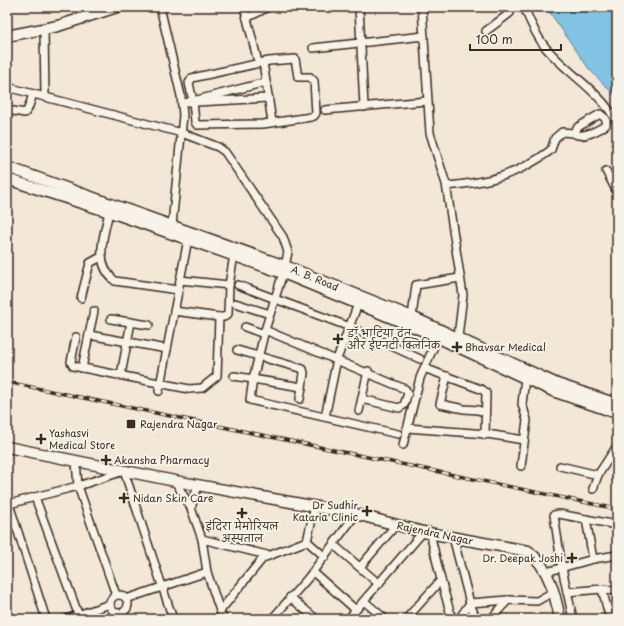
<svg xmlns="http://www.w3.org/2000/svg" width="624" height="626" font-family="'Playpen Sans','Playpen Sans Deva',sans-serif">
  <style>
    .water { fill: #82c2e3; stroke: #668594 }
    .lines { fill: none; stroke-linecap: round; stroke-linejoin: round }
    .street-casing { stroke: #3b2a1e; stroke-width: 10 }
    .secondary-casing { stroke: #3b2a1e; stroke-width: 13 }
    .street { stroke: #f7f3e8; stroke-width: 7 }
    .secondary { stroke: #f7f3e8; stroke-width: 10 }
    .rail-casing { stroke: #3b2a1e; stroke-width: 3.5 }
    .rail { stroke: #f7f3e8; stroke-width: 2; stroke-dasharray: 6; stroke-linecap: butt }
    .poi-dot { fill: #3b2a1e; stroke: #f7f3e8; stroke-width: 1.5 }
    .labels { text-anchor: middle; stroke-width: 4; stroke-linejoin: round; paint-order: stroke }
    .street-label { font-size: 10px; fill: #3b2a1e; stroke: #f7f3e8 }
    .poi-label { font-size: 10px; fill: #3b2a1e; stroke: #f7f3e8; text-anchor: start }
  </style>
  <rect width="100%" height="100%" fill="#f3e7d7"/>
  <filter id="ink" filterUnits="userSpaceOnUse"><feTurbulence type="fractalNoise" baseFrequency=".025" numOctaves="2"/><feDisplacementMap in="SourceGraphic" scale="8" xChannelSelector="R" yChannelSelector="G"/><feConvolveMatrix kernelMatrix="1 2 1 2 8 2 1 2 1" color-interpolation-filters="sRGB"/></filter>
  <g filter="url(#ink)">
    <!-- water -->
    <path class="water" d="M546 7H617V98L589 69Z"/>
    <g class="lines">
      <!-- street casing -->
      <g class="street-casing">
        <g id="street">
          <path d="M160 7 181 96 183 115 172 225"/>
          <path d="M244 7 257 58"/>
          <path d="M359 7 364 107"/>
          <path d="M422 7 430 133 446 184 463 295 458 337"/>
          <path d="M524 7C530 22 536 36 546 48 568 74 600 91 617 122"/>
          <path d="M247 18 268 7"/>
          <path d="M44 29 45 97"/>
          <path d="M486 31 510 13 511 7"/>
          <path d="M313 48 424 36"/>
          <path d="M263 62 272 122"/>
          <path d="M7 87 182 133 218 147 225 152 283 237 288 252 285 266"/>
          <path d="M193 101 266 82"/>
          <path d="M188 102 193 101 189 83 192 78 269 61 295 59 298 77H310L314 81 316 113 314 116 311 117 263 124 197 125 195 122 193 101"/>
          <path d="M197 102 269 98"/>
          <path d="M7 110 25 113 28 109 33 94"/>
          <path d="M325 110 427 101"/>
          <path d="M606 171 617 192"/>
          <path d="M447 186C489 182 516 176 551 150L555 138 562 132 573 133 578 127 600 114 606 119V125C597 131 582 139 573 133"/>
          <path d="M109 212C104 235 93 263 115 281L178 290"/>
          <path d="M283 273 265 330 253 379 250 400 398 434"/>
          <path d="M180 280 229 285"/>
          <path d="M238 285 350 327 420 359"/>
          <path d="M81 298 90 263 101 257"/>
          <path d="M235 303 270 314"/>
          <path d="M174 311 219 317"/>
          <path d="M412 317 416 285 460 278"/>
          <path d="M111 319 149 325"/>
          <path d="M245 327 264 334"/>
          <path d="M265 330 405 389 408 393 404 405 399 408 362 399"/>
          <path d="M89 335 167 349"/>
          <path d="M76 337 71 362 73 366 189 389 202 388 217 376 219 317H224L228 314 229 285 234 255"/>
          <path d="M82 368 94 311"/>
          <path d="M424 368 483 390 486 393 485 435"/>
          <path d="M121 375 131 322"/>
          <path d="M234 376 302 387 304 373 303 369 237 350"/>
          <path d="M447 376 440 404 464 409 478 410 484 412"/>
          <path d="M159 391 188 239"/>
          <path d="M300 399 302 387"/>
          <path d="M359 411 368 371"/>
          <path d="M325 417 337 359 358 304"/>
          <path d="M407 428 487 434 524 440"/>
          <path d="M403 445 420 378 438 337"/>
          <path d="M76 461 78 486 116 595"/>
          <path d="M521 466 527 420 522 404 525 378"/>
          <path d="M560 466 598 475"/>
          <path d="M175 481 191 508"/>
          <path d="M198 485 191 508 202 539 207 572 220 611"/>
          <path d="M593 489 598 475 617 446"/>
          <path d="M7 501 9 504 35 497"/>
          <path d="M7 505 9 504 46 619"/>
          <path d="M586 519 593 559"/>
          <path d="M453 537 470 603 476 619"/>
          <path d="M202 539 267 555"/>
          <path d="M307 541 315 506"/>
          <path d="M334 545 379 584"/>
          <path d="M360 567 396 525"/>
          <path d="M313 572 356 610"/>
          <path d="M546 572 593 559 617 555"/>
          <path d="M441 580 452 619"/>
          <path d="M567 592 602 589"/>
          <circle cx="119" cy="604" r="9"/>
          <path d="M290 597 316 619"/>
          <path d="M126 599 207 572"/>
          <path d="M364 601 385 619"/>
          <path d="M66 619 110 604"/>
          <path d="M80 619 35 497 78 486 124 471 173 619"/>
          <path d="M223 619 220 611 263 558 307 541 325 557"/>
          <path d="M272 619 308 578 356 514"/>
          <path d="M348 619 423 532"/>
          <path d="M406 619 441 580 430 533"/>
          <path d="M459 619 470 603 508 600 537 601 553 592"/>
          <path d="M491 619 508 600"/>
          <path d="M573 619 562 568 554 515 559 514 617 525"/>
          <path d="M610 619 602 589 617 591"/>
        </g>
      </g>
      <!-- secondary casing -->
      <g class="secondary-casing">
        <g id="secondary">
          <path d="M7 36 58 26 117 7"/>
          <path d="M7 167 285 266 412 317 557 384 617 404"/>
          <path d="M7 179 122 216 283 273 426 332 553 391 617 413"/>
          <path d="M7 447 175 481 356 514 423 532 528 551C549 567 555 594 560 619"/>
        </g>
      </g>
      <!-- street -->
      <use href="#street" class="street"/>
      <!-- secondary -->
      <use href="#secondary" class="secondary"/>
      <!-- rail casing -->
      <g class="rail-casing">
        <path id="rail" d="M7 382 617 509"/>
      </g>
      <!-- rail -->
      <use href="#rail" class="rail"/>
    </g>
  </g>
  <!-- markers -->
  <g class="poi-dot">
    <path d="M336 333h4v4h4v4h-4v4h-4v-4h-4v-4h4z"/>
    <path d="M455 341h4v4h4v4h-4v4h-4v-4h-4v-4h4z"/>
    <rect x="126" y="419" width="10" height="10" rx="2"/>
    <path d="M39 433h4v4h4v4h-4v4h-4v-4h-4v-4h4z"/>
    <path d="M104 454h4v4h4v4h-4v4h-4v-4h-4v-4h4z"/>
    <path d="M122 492h4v4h4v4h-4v4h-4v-4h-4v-4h4z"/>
    <path d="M365 505h4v4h4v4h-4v4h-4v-4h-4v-4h4z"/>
    <path d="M240 507h4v4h4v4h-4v4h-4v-4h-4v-4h4z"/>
    <path d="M570 552h4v4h4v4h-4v4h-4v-4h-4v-4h4z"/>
  </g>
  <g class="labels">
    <!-- street labels -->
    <g class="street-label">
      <text transform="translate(315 278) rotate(22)" y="4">A. B. Road</text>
      <text transform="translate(435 533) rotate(12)" y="4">Rajendra Nagar</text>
    </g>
    <!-- poi labels -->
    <g class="poi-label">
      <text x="347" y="337">डॉ भाटिया दंत<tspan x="347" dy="12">और ईएनटी क्लिनिक</tspan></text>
      <text x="465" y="351">Bhavsar Medical</text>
      <text x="140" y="428">Rajendra Nagar</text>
      <text x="49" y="437">Yashasvi<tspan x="49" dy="12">Medical Store</tspan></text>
      <text x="114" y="464">Akansha Pharmacy</text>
      <text x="133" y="502">Nidan Skin Care</text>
      <text x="358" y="509" text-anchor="end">Dr Sudhir<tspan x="358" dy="12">Kataria Clinic</tspan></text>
      <text x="242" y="530" text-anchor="middle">इंदिरा मेमोरियल<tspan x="242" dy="12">अस्पताल</tspan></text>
      <text x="563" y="562" text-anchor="end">Dr. Deepak Joshi</text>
    </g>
  </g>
  <!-- margin -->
  <rect width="624" height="626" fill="none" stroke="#f7f3e8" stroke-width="24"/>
  <rect x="12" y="12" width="600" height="602" fill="none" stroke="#3b2a1e" stroke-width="1.5" filter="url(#ink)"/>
  <!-- scale -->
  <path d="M470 44v6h91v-6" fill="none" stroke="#3b2a1e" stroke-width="2"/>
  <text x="476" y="44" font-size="12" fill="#3b2a1e" stroke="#f7f3e8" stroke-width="3" paint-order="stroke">100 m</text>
</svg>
